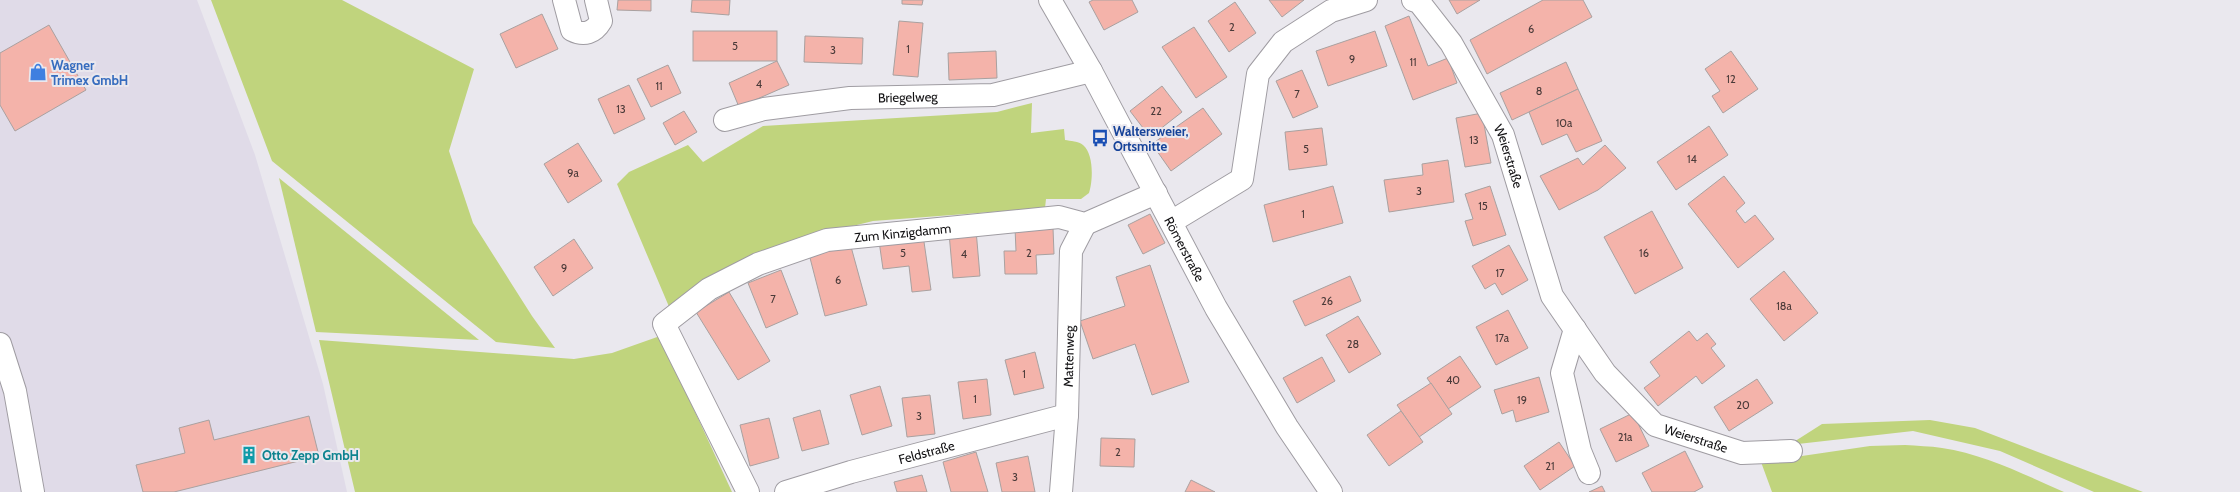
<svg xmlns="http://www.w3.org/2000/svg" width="2240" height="492" font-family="Cabin,sans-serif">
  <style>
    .built { fill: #e0dbe8 }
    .green { fill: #c0d47d }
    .building { fill: #f4b3aa; stroke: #a9a1a0 }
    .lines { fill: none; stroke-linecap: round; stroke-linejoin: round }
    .minor-casing { stroke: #9f9ca2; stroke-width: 24 }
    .minor { stroke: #fff; stroke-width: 22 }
    .labels { text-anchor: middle; stroke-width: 4; stroke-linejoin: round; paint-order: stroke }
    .number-label { font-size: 11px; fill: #4a3a39 }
    .shop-label { font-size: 13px; font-weight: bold; fill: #366cbe; stroke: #eae8ee; text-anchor: start }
    .street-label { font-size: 13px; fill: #121113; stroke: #eae8ee }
    .transit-label { font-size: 13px; font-weight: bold; fill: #164399; stroke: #eae8ee; text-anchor: start }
    .culture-label { font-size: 13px; font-weight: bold; fill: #0d838f; stroke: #eae8ee; text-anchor: start }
  </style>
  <rect width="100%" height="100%" fill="#eae8ee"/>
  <!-- built -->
  <path class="built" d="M0 0H197L255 155 323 384 347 492H0Z"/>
  <!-- green -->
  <g class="green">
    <path d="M211 0H342L474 69 449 151 473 223 532 316 555 348 496 342 272 161Z"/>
    <path d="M1032 103 1031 133 1064 129 1065 140C1070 141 1079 141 1083 145 1094 154 1093 181 1089 193L1081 199H1046L1045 208 873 221 804 238 670 309 617 184 629 172 688 145 703 162 763 126 997 112Z"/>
    <path d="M279 178 479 340 316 332Z"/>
    <path d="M660 336 732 492H355L319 340 574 359 612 353Z"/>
    <path d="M1930 420 1975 428 2143 492H2094L2000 451 1913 431 1789 445 1822 424Z"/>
    <path d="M1905 445C1917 446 1930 446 1942 448 1984 454 2025 475 2064 492H1772L1761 462 1870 446Z"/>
  </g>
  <!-- building -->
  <g class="building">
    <path d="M618 0H651V11L617 10Z"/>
    <path d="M692 0H730L729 15 691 12Z"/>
    <path d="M902 0H923L922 5 902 4Z"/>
    <path d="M1093 0H1132L1138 12 1104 30 1089 2Z"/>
    <path d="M1269 0H1304L1282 17Z"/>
    <path d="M1449 0H1480L1457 14Z"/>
    <path d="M1543 0H1583L1592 17 1487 74 1470 40Z"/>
    <path d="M1235 2 1256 33 1229 52 1208 21Z"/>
    <path d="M542 14 558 49 516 68 500 34Z"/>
    <path d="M1409 16 1428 66 1448 58 1457 83 1413 100 1385 26Z"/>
    <path d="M899 21 923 23 918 77 893 75Z"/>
    <path d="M49 25 86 90 15 131 0 105V53Z"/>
    <path d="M1194 27 1227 77 1196 98 1162 47Z"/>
    <rect x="693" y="31" width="84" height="30"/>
    <path d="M1375 31 1387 66 1328 86 1316 51Z"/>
    <path d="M805 36 863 38 862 64 804 62Z"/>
    <path d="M996 51 997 78 949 80 948 53Z"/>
    <path d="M1731 51 1758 89 1723 113 1712 96 1720 91 1705 69Z"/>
    <path d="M777 61 789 85 739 107 729 83Z"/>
    <path d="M1566 62 1578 89 1512 120 1500 93Z"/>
    <path d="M668 65 681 93 651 107 637 79Z"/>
    <path d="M1302 70 1318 107 1293 118 1276 81Z"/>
    <path d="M629 85 645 119 614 134 598 99Z"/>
    <path d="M1162 86 1182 112 1150 137 1130 111Z"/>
    <path d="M1578 89 1602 141 1576 152 1567 134 1542 145 1529 112Z"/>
    <path d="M1203 108 1222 134 1171 171 1152 144Z"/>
    <path d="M684 111 697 132 675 145 663 123Z"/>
    <path d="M1482 113 1491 163 1465 167 1456 118Z"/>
    <path d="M1709 126 1728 155 1676 190 1657 162Z"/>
    <path d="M1322 128 1327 165 1289 170 1285 132Z"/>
    <path d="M578 143 602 181 568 203 544 164Z"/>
    <path d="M1605 145 1626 168 1598 190 1559 210 1540 176 1578 158 1583 165Z"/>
    <path d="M1448 160 1454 202 1389 212 1384 180 1423 175 1422 164Z"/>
    <path d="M1724 176 1745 203 1736 211 1745 223 1755 215 1774 239 1738 268 1688 204Z"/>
    <path d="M1333 186 1343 223 1273 242 1264 205Z"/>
    <path d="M1490 186 1506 235 1473 246 1465 221 1473 219 1465 194Z"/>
    <path d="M1652 211 1683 268 1635 294 1604 237Z"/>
    <path d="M1150 214 1165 243 1143 254 1128 225Z"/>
    <path d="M1015 228H1053L1054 254 1036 255 1037 274H1005L1004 251H1016Z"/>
    <path d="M976 230 980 276 953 278 949 233Z"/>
    <path d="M923 235 931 290 912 292 909 266 883 269 879 241Z"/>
    <path d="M574 239 593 268 553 296 534 267Z"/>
    <path d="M850 243 867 305 825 316 809 254Z"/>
    <path d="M1509 245 1528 280 1502 295 1495 283 1485 289 1472 266Z"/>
    <path d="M1150 265 1189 382 1152 395 1135 344 1093 359 1080 321 1125 306 1116 277Z"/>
    <path d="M781 270 798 314 766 328 748 283Z"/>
    <path d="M1784 271 1818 313 1784 341 1750 299Z"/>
    <path d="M1350 276 1361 301 1305 326 1293 301Z"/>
    <path d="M729 292 770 361 738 380 696 312Z"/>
    <path d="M1508 310 1528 348 1496 365 1476 327Z"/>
    <path d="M1358 316 1381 354 1349 373 1326 335Z"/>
    <path d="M1689 331 1697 341 1707 333 1716 344 1711 348 1725 366 1702 384 1696 376 1658 406 1644 388 1660 376 1650 362Z"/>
    <path d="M1035 352 1044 388 1014 395 1005 360Z"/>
    <path d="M1460 356 1481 387 1448 409 1427 378Z"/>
    <path d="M1322 357 1335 381 1297 403 1283 378Z"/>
    <path d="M1539 377 1549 412 1516 422 1513 410 1502 414 1494 390Z"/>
    <path d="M987 379 991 415 963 419 958 382Z"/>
    <path d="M1757 379 1773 403 1729 431 1714 407Z"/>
    <path d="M1431 383 1452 414 1419 437 1397 405Z"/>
    <path d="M880 386 892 426 862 435 850 395Z"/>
    <path d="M930 395 935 434 907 437 902 398Z"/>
    <path d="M820 410 829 444 802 451 793 418Z"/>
    <path d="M1401 411 1423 442 1389 466 1367 435Z"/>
    <path d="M1633 413 1649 446 1616 462 1600 429Z"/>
    <path d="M309 416 319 456 174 492H143L136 465 185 453 179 428 209 420 214 440Z"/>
    <path d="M769 418 779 458 750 466 740 425Z"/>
    <path d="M1101 438 1135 439 1134 467 1100 466Z"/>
    <path d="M1559 442 1575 466 1540 490 1524 466Z"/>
    <path d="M1685 451 1703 487 1694 492H1652L1642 473Z"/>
    <path d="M976 452 988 492H951L943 462Z"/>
    <path d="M1028 456 1035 492H1002L996 463Z"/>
    <path d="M922 475 927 492H897L894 482Z"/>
    <path d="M1191 480 1215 492H1185Z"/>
    <path d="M1602 486 1605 492H1589Z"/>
  </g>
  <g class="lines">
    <!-- minor casing -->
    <g class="minor-casing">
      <g id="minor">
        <path d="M564 0 572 30C584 36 594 33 601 21L596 0"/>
        <path id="s1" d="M1050 0 1091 71 1216 308 1287 427 1331 492"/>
        <path id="s2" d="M1413 0 1419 2 1451 43 1503 135 1552 296 1605 373 1655 425 1742 453 1791 451"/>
        <path id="s3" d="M725 120 764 109 850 98 993 95 1091 71"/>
        <path d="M1171 222 1242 179 1258 74 1283 42 1331 11 1366 0"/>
        <path d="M1575 329 1562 373 1580 451 1589 473"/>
        <path d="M0 344 15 391 33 492"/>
        <path id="s4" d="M748 492 664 324 709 289 758 264 827 240 1059 217 1085 224 1156 193"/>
        <path id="s5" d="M786 492 851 472 1067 415"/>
        <path id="s6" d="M1061 492 1067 415 1071 251 1085 224"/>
      </g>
    </g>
    <!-- minor -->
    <use href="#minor" class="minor"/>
  </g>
  <!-- icons -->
  <defs>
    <g id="shop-bare" transform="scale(1.38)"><path d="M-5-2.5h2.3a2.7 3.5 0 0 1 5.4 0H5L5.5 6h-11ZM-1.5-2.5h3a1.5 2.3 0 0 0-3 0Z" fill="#3f7fe0" stroke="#eae8ee" stroke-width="2.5" paint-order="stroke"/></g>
    <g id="bus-bare" transform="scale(1.38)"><path d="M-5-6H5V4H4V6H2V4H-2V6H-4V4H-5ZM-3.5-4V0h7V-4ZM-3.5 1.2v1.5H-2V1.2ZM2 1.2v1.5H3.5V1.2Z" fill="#1a4fb4" stroke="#eae8ee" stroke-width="2.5" paint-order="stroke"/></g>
    <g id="building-bare" transform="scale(1.38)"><path d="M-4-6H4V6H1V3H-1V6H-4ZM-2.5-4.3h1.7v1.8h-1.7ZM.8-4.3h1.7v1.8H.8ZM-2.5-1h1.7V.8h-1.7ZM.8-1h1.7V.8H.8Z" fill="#0f9aa8" stroke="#eae8ee" stroke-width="2.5" paint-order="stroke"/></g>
  </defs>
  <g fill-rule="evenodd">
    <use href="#shop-bare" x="38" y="72"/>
    <use href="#bus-bare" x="1100" y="138"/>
    <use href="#building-bare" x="249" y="455"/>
  </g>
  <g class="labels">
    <!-- number labels -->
    <g class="number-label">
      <text x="1232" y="31">2</text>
      <text x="1531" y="33">6</text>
      <text x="735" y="50">5</text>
      <text x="908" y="53">1</text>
      <text x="833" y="54">3</text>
      <text x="1352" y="63">9</text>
      <text x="1413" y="66">11</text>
      <text x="1731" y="83">12</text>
      <text x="759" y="88">4</text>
      <text x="659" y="90">11</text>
      <text x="1539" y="95">8</text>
      <text x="1297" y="98">7</text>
      <text x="621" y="113">13</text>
      <text x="1156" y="115">22</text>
      <text x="1564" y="127">10a</text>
      <text x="1474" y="144">13</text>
      <text x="1306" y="153">5</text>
      <text x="1692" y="163">14</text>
      <text x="573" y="177">9a</text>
      <text x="1419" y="195">3</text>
      <text x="1483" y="210">15</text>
      <text x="1303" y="218">1</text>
      <text x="903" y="257">5</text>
      <text x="1029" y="257">2</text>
      <text x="1644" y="257">16</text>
      <text x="964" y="258">4</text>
      <text x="564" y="272">9</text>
      <text x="1500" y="277">17</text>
      <text x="838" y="284">6</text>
      <text x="773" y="303">7</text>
      <text x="1327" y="305">26</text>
      <text x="1784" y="310">18a</text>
      <text x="1502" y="342">17a</text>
      <text x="1353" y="348">28</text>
      <text x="1024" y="378">1</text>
      <text x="1453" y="384">40</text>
      <text x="975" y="403">1</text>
      <text x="1522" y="404">19</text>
      <text x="1743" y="409">20</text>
      <text x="919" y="420">3</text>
      <text x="1625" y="441">21a</text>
      <text x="1118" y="456">2</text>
      <text x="1550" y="470">21</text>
      <text x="1015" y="481">3</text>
    </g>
    <!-- shop labels -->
    <g class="shop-label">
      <text x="51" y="70">Wagner<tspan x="51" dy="15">Trimex GmbH</tspan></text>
    </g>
    <!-- street labels -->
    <g class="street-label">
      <text dy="5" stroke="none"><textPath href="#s3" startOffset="185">Briegelweg</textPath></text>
      <text dy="5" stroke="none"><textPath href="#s2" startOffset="186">Weierstraße</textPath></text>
      <text dy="5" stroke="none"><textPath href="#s4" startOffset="449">Zum Kinzigdamm</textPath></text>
      <text dy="5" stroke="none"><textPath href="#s1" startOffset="283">Römerstraße</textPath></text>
      <text dy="5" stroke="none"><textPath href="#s6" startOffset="136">Mattenweg</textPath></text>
      <text dy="5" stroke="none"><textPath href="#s2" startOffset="541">Weierstraße</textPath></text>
      <text dy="5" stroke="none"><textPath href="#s5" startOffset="146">Feldstraße</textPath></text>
    </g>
    <!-- transit labels -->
    <g class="transit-label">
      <text x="1113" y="136">Waltersweier,<tspan x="1113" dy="15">Ortsmitte</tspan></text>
    </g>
    <!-- culture labels -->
    <g class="culture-label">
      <text x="262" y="460">Otto Zepp GmbH</text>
    </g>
  </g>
</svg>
